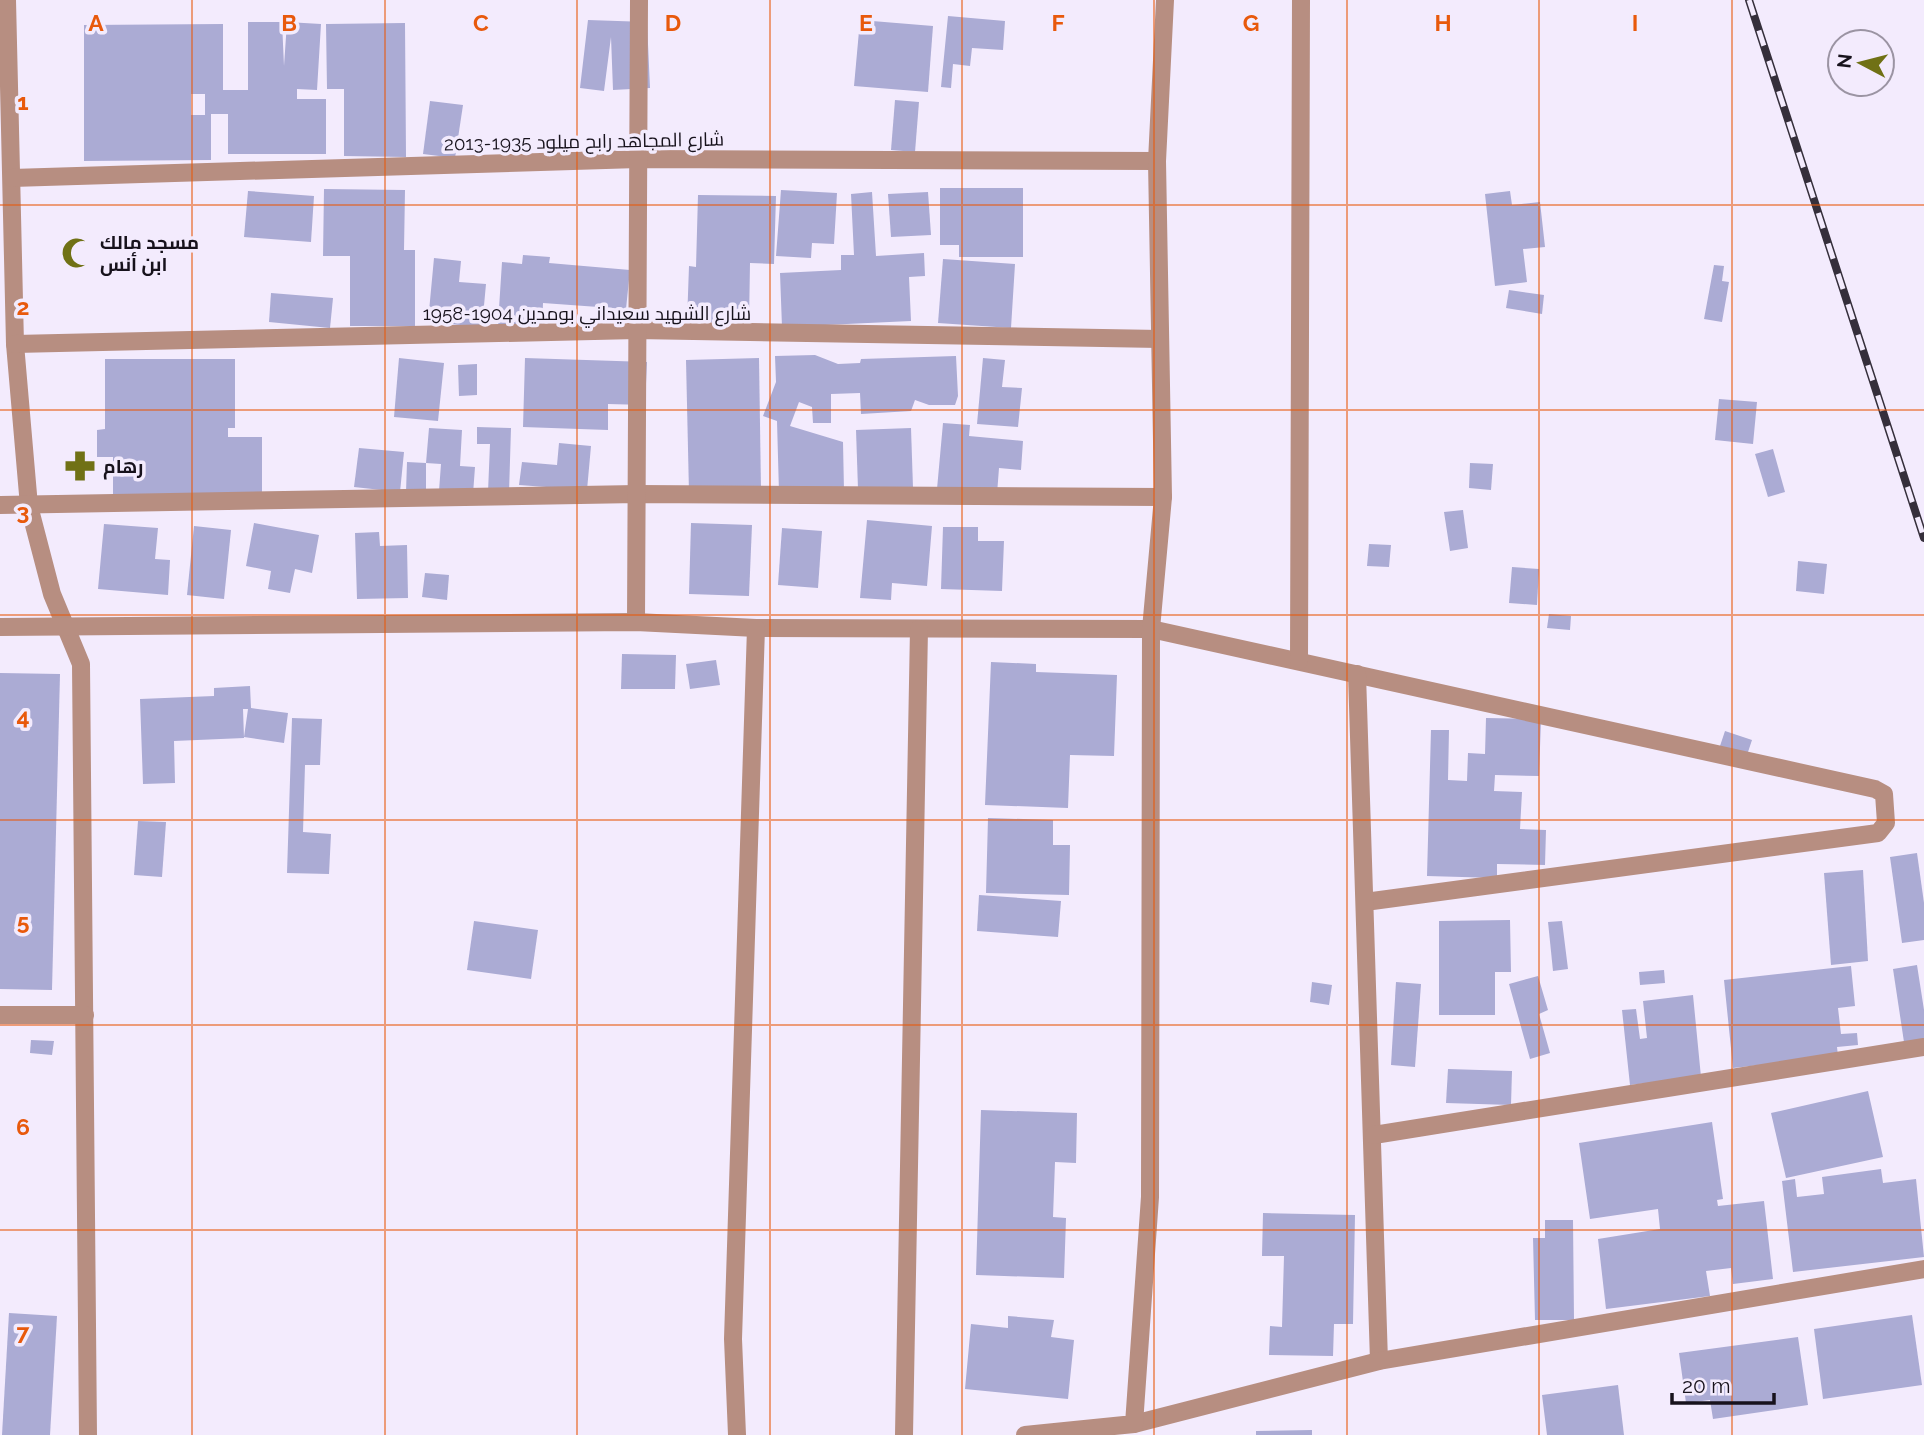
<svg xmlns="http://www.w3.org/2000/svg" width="1924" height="1435" font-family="Raleway,Cairo,sans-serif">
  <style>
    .building { fill: #ababd4; fill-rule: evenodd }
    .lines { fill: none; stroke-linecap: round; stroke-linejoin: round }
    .minor { stroke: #b78e81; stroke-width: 18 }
    .rail-casing { stroke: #352f3b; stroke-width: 8 }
    .rail { stroke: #f3ebfd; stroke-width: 5; stroke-dasharray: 16; stroke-linecap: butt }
    .grid { fill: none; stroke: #e8590c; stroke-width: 2; stroke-opacity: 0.55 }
    .labels { text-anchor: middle; stroke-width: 7; stroke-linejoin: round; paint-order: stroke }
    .street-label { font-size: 19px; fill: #17121c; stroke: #f3ebfd }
    .poi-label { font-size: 19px; font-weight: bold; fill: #17121c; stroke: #f3ebfd; text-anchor: start }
    .grid-label { font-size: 23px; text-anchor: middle; font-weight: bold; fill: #e8590c; stroke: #f3ebfd; stroke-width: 7; stroke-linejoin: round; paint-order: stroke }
  </style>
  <rect width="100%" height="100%" fill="#f3ebfd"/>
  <!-- building -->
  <g class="building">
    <path d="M948 16 1005 21 1003 50 972 48 970 66 953 64 951 88 941 87Z"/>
    <path d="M588 20 647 22 650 88 613 90 611 37 604 91 580 88Z"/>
    <path d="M860 20 933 26 928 92 854 86Z"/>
    <path d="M248 22H282L284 66 287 22 321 24 317 90 297 89V99H326V154H228V114H211V160L84 161V25L223 24V90H248ZM191 94H205V115H191Z"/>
    <path d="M405 23 406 157 344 156V89H327L326 24Z"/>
    <path d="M895 100 919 102 915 152 891 150Z"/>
    <path d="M430 101 463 105 455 158 423 154Z"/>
    <path d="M940 188H1023V257H959V245H940Z"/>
    <path d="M324 189 405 190 404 250H415V326H350V256H323Z"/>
    <path d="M781 190 837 193 834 244 812 243 811 258 776 256Z"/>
    <path d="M248 191 314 196 311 242 244 237Z"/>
    <path d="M1510 191 1512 205 1540 202 1545 247 1523 249 1527 282 1495 286 1485 194Z"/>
    <path d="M872 192 876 256 924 253 925 276 909 277 911 321 782 327 780 273 841 270V255H854L851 194Z"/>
    <path d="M928 192 931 235 891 237 888 194Z"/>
    <path d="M698 195 776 196 774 264 750 263 749 323 687 322 689 266 696 267Z"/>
    <path d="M523 255 550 257 549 263 630 270 626 309 543 303 542 327 498 324 502 262 522 264Z"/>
    <path d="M434 258 461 261 459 282 486 284 482 327 428 322Z"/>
    <path d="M943 259 1015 264 1011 328 938 323Z"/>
    <path d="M1714 265 1724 266 1722 281 1729 282 1722 322 1704 319Z"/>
    <path d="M1509 290 1544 295 1542 314 1506 308Z"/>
    <path d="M271 293 333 298 330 328 269 322Z"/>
    <path d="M815 355 838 364 860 363 861 359 956 356 958 396 955 405H929L915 400 911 411 861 414 860 393 831 394V423H813L812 407 799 402 790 426 843 442 844 491 779 493 777 421 763 416 776 382 775 356Z"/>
    <path d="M399 358 444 363 438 421 394 417Z"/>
    <path d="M525 358 647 362 645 405 608 404V430L523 427Z"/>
    <path d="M759 358 761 491 689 493 686 360Z"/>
    <path d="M983 358 1005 360 1002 387 1022 388 1018 427 977 424Z"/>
    <path d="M105 359H235V428H228V437H262V495L113 498V457H97V430L105 429Z"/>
    <path d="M477 364V395L459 396 458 365Z"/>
    <path d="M1719 399 1757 402 1753 444 1715 440Z"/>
    <path d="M943 423 970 425 969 436 1023 441 1021 470 999 468 997 494 937 489Z"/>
    <path d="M477 427 511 428 509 493 488 492 490 444H477Z"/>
    <path d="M429 428 462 430 460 466 475 467 473 494 439 491 441 464 426 463V493L406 492 407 462 426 463Z"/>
    <path d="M911 428 913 488 858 489 856 430Z"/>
    <path d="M559 443 591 446 587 490 519 485 522 462 557 465Z"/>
    <path d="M359 448 404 452 400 492 354 487Z"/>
    <path d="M1773 449 1785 492 1768 497 1755 454Z"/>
    <path d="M1470 463 1493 464 1491 490 1469 488Z"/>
    <path d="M1463 510 1468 548 1450 551 1444 512Z"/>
    <path d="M867 520 932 526 927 586 892 583 891 600 860 598Z"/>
    <path d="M254 523 319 535 312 573 295 569 290 593 268 589 271 571 246 566Z"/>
    <path d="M691 523 752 525 749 596 689 594Z"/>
    <path d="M104 524 158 528 155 559 170 560 168 595 98 589Z"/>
    <path d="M194 526 231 530 224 599 187 595Z"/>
    <path d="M943 527H978V541H1004L1002 591 941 589Z"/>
    <path d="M782 528 822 531 818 588 778 585Z"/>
    <path d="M379 532 380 546 407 545 408 598 357 599 355 533Z"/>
    <path d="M1369 544 1391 545 1389 567 1367 566Z"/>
    <path d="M1798 561 1827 564 1824 594 1796 591Z"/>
    <path d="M1512 567 1539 569 1537 605 1509 603Z"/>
    <path d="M425 573 449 575 447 600 422 597Z"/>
    <path d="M1549 614 1571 616 1570 630 1547 628Z"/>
    <path d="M622 654 676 655 675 689H621Z"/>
    <path d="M716 660 720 685 690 689 686 664Z"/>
    <path d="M991 662 1036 664V672L1117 675 1114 756 1070 755 1068 808 985 805Z"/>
    <path d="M0 673 60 674 52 990 0 989Z"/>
    <path d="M250 686 251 708 288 713 284 743 244 737 248 709H243L244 738 174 741 175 783 143 784 140 699 214 696V688Z"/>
    <path d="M292 718 322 719 320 765H305L303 832 331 834 329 874 287 873Z"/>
    <path d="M1486 718 1541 719 1539 776 1495 775 1494 791 1522 792 1520 829 1546 830 1545 865 1497 864V878L1427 876 1431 730H1449L1448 780 1467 781 1468 753 1485 754Z"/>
    <path d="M1725 731 1752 740 1746 758 1719 749Z"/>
    <path d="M988 818 1053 820V845H1070L1069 895 986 893Z"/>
    <path d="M138 821 166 822 162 877 134 875Z"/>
    <path d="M1917 853 1924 903V940L1902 943 1890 857Z"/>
    <path d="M1863 870 1868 961 1831 965 1824 873Z"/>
    <path d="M979 895 1061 901 1058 937 977 931Z"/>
    <path d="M1510 920 1511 972H1495V1015H1439V921Z"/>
    <path d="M474 921 538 930 531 979 467 970Z"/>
    <path d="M1562 921 1568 969 1553 971 1548 922Z"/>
    <path d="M1917 965 1924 1010V1039L1904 1042 1893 969Z"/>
    <path d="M1851 966 1855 1006 1838 1008 1841 1034 1857 1033 1858 1045 1837 1047 1838 1056 1733 1068 1724 980Z"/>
    <path d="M1664 970 1665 983 1640 985 1639 972Z"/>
    <path d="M1538 976 1548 1010 1539 1014 1550 1053 1530 1059 1509 984Z"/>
    <path d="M1312 982 1332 985 1329 1005 1310 1002Z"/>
    <path d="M1396 982 1421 984 1415 1067 1391 1065Z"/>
    <path d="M1693 995 1701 1077 1630 1085 1622 1010 1636 1009 1640 1039 1647 1038 1643 1001Z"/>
    <path d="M31 1040 54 1041 52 1055 30 1053Z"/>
    <path d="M1448 1069 1512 1071 1511 1105 1446 1103Z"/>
    <path d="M1868 1091 1883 1157 1786 1178 1771 1113Z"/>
    <path d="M981 1110 1077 1113 1076 1163 1055 1162 1053 1217 1066 1218 1064 1278 976 1275Z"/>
    <path d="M1712 1122 1723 1199 1717 1200 1718 1206 1764 1201 1773 1279 1733 1284 1731 1268 1706 1271 1710 1296 1606 1309 1598 1239 1660 1229 1658 1209 1590 1219 1579 1143Z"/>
    <path d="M1881 1169 1883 1183 1916 1179 1924 1257 1793 1272 1782 1181 1795 1179 1797 1197 1824 1194 1822 1177Z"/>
    <path d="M1263 1213 1355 1215 1353 1324H1334L1333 1356 1269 1355 1270 1326 1282 1327 1284 1256H1262Z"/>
    <path d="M1545 1220H1573L1574 1320H1535L1533 1238H1545Z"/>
    <path d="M9 1313 57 1316 50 1435H2Z"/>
    <path d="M1912 1315 1922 1385 1823 1399 1814 1329Z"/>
    <path d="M1008 1316 1054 1320 1051 1337 1074 1340 1068 1399 965 1389 971 1324 1008 1328Z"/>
    <path d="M1798 1337 1808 1405 1713 1419 1710 1400 1686 1403 1679 1353Z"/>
    <path d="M1618 1385 1624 1435H1547L1542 1395Z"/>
    <path d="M1312 1430V1435H1256V1431Z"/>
  </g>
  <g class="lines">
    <!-- minor -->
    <g class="minor">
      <path d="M7 0 15 344 29 506 52 594 81 664 88 1435"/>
      <path d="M12 178 638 159 1157 161"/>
      <path d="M15 344 637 330 1160 339"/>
      <path d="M0 505 637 494 1163 497"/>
      <path d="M636 622 639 0"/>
      <path d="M0 627 636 622 756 628 1151 629 1875 789 1884 794 1886 823 1878 833 1365 902"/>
      <path d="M1299 661 1301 0"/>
      <path d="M1357 674 1379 1361"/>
      <path d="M0 1015H85"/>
      <path d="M1374 1135 1924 1047"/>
      <path d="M1134 1424 1379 1361 1924 1269"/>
      <path d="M737 1435 733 1339 756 628"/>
      <path d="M904 1435 919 629"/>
      <path d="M1025 1435 1134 1424 1150 1197 1151 629 1163 497 1157 161 1165 0"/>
    </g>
    <!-- rail casing -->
    <g class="rail-casing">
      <path id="rail" d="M1749 0 1924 538"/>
    </g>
    <!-- rail -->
    <use href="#rail" class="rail"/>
  </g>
  <!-- grid -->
  <path class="grid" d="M192 0V1435M385 0V1435M577 0V1435M770 0V1435M962 0V1435M1154 0V1435M1347 0V1435M1539 0V1435M1732 0V1435M0 205H1924M0 410H1924M0 615H1924M0 820H1924M0 1025H1924M0 1230H1924"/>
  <!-- icons -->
  <defs>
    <g id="mosque-bare" transform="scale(2.415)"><path d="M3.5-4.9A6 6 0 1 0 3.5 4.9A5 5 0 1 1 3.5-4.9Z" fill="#707115" stroke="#f3ebfd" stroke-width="2.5" paint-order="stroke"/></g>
    <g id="pharmacy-bare" transform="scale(2.415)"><path d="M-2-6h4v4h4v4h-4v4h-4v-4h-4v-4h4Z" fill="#707115" stroke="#f3ebfd" stroke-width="2.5" paint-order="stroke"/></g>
  </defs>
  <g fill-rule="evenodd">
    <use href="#mosque-bare" x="77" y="253"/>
    <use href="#pharmacy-bare" x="80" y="466"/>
  </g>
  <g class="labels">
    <!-- street labels -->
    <g class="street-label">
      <text transform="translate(584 141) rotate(-1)" y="7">شارع المجاهد رابح ميلود 1935-2013</text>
      <text x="587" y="320">شارع الشهيد سعيداني بومدين 1904-1958</text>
    </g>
    <!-- poi labels -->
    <g class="poi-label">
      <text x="100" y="249">مسجد مالك<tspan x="100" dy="22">ابن أنس</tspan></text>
      <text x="103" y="473">رهام</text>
    </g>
  </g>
  <g class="grid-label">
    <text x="96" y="31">A</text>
    <text x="289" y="31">B</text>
    <text x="481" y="31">C</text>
    <text x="673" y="31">D</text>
    <text x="866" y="31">E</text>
    <text x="1058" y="31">F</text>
    <text x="1251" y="31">G</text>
    <text x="1443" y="31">H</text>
    <text x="1635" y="31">I</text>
    <text x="23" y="110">1</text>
    <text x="23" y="315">2</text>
    <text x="23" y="520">3</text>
    <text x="23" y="725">4</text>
    <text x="23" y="930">5</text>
    <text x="23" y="1135">6</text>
    <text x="23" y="1340">7</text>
  </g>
  <!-- north arrow -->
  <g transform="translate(1861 63) rotate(277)"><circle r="33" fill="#f3ebfd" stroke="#9b94a3" stroke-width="2"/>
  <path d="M0-5L12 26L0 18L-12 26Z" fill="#707115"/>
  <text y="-10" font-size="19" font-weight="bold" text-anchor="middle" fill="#17121c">N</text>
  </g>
  <!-- scale -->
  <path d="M1672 1393v10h102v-10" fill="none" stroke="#17121c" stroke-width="3.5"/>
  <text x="1682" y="1393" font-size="21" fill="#17121c" stroke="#f3ebfd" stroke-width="5" paint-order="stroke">20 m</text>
</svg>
